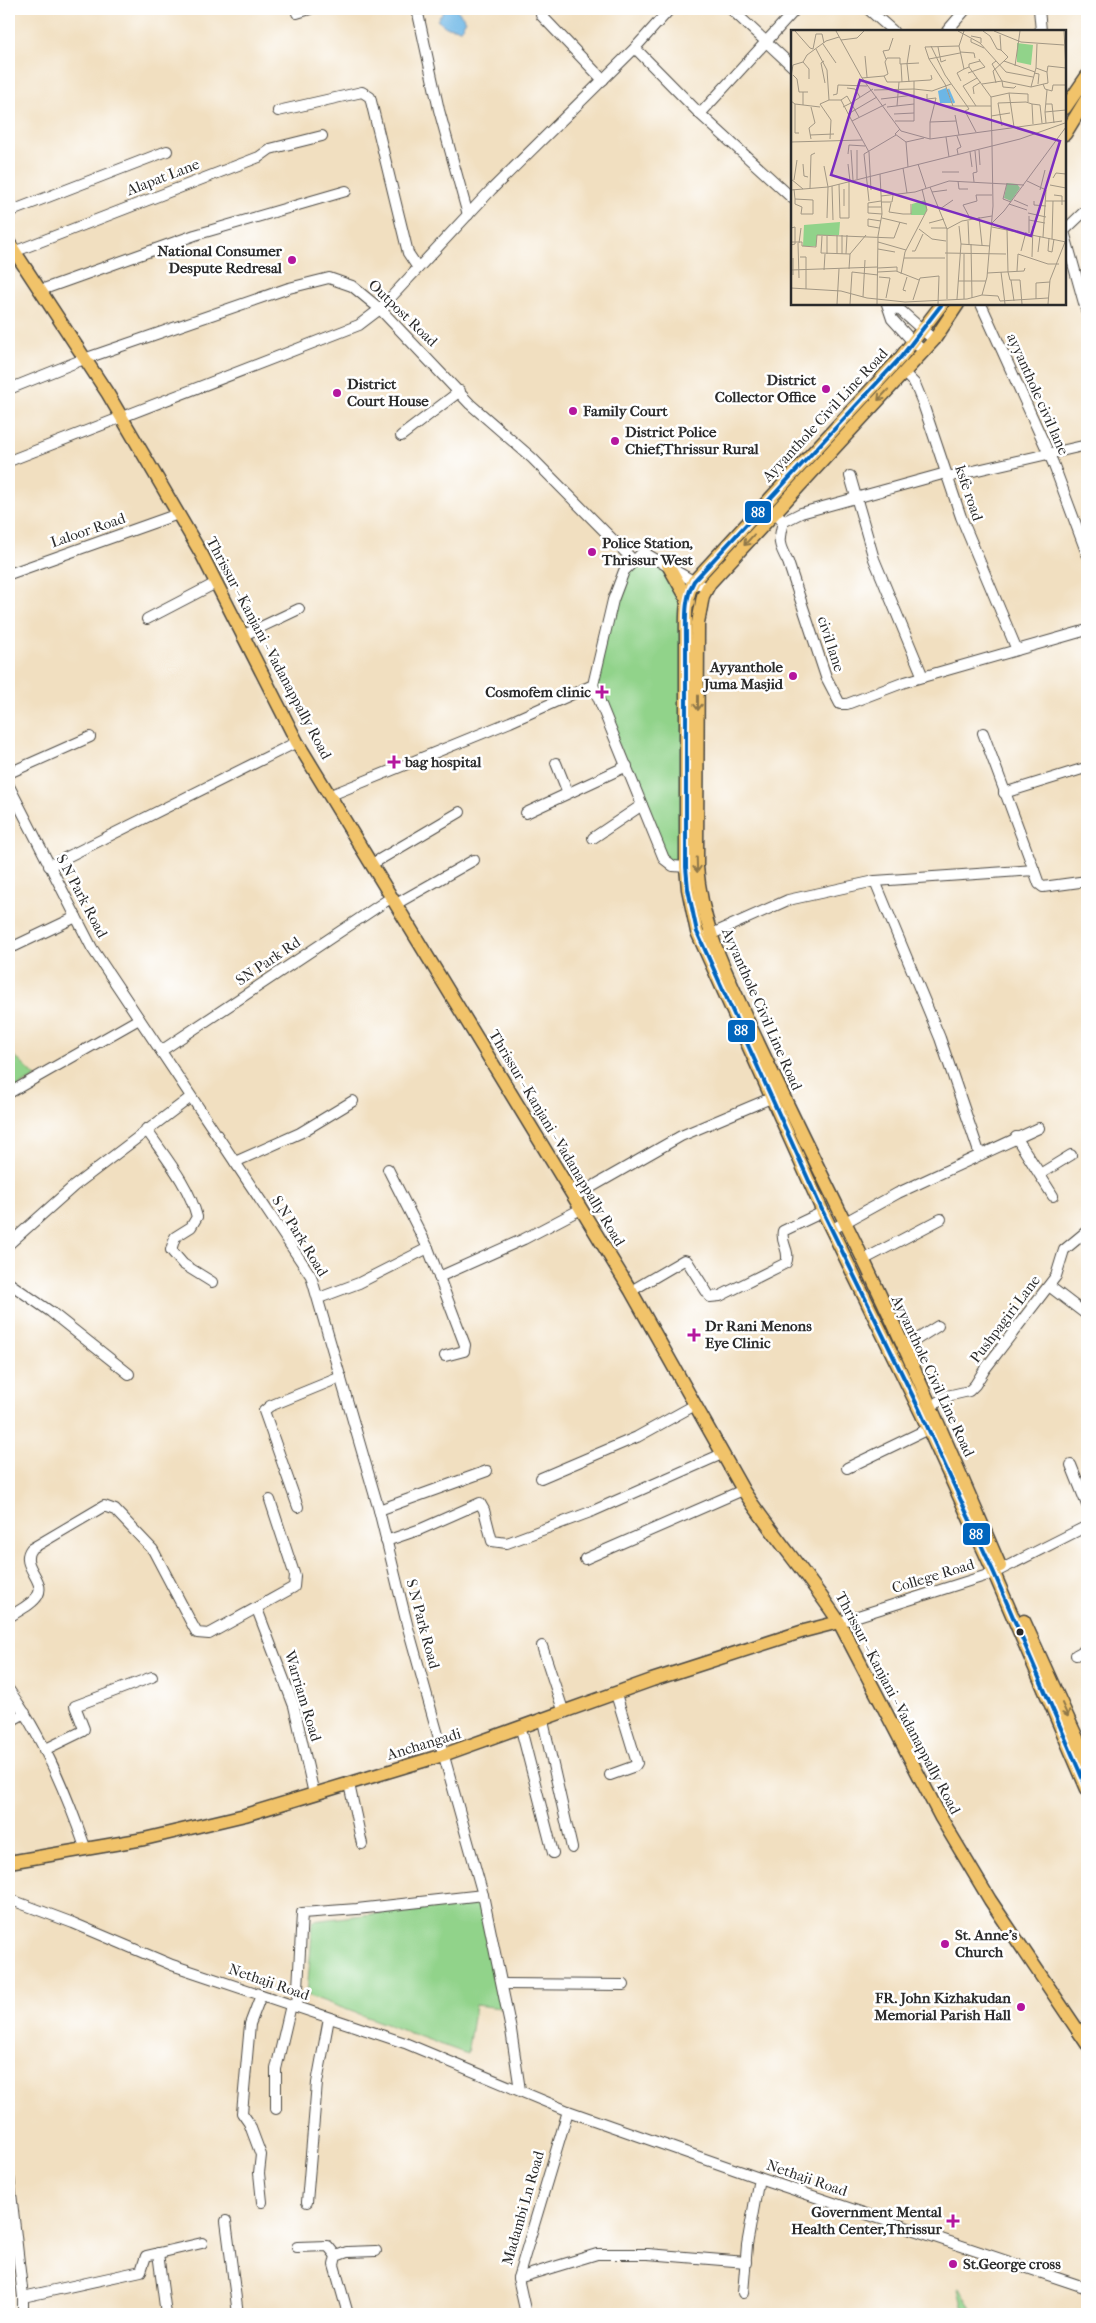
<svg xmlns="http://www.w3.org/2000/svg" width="1096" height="2323" font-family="'IM FELL French Canon',serif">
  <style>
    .green { fill: #91d38a; stroke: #5e7f5a }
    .water { fill: #6cb6e5; stroke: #4c7088 }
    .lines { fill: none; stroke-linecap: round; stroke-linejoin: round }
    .minor-casing { stroke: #494641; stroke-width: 12 }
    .major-casing { stroke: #494641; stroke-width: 15 }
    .minor { stroke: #fff; stroke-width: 10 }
    .major { stroke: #f1c36a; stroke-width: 12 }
    .bus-1-casing { stroke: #fff; stroke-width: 8 }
    .bus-1 { stroke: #0065bd; stroke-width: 4 }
    .oneway { stroke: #8e774a }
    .poi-dot { fill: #b5179e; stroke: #fff; stroke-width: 2 }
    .bus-dot { fill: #2b2b2b; stroke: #fff; stroke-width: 2 }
    .labels { text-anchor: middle; stroke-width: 5; stroke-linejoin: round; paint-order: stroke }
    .street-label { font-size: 15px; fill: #2b2b2b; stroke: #fff }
    .poi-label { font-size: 15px; font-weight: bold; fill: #2b2b2b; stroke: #fff; text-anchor: start }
    .inset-river { fill: none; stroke: #6cb6e5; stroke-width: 2.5 }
    .inset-road { fill: none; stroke: #a29784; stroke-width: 1 }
    .view { fill: #7b2cbf; fill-opacity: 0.15; stroke: #7b2cbf; stroke-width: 2.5 }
    .inset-edge { fill: none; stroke: #2b2b2b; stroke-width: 2.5 }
    .line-badge { stroke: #fff; stroke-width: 2 }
    .badge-label { font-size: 14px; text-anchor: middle; font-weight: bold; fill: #fff }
  </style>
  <rect width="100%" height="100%" fill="#fff"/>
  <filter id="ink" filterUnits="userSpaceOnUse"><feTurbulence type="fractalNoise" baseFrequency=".02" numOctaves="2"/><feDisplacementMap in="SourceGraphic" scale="10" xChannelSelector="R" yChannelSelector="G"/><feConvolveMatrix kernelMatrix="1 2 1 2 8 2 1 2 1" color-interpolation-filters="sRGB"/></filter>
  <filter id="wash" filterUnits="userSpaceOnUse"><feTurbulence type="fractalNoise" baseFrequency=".0096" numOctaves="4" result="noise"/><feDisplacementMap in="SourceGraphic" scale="20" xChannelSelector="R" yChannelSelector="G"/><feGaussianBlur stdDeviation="1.12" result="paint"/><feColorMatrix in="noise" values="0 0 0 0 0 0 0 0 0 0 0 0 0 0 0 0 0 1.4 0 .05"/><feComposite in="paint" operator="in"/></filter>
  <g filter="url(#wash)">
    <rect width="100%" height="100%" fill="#f1dfc0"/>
    <!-- green -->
    <g class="green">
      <path d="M643 553 668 566 686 601 685 867 668 864 593 685 624 571Z"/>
      <path d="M9 1051 36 1077 9 1092Z"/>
      <path d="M480 1901 501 2008 475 2005 467 2054 307 1995 313 1921Z"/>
      <path d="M960 2288 972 2311V2314H964L958 2289Z"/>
    </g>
    <!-- water -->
    <path class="water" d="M446 9H456L466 20 461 29 446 27 437 20Z"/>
  </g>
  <g filter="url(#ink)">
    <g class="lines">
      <!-- minor casing -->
      <g class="minor-casing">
        <g id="minor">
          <path d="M417 9 439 110 468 215"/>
          <path d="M670 9 635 48 700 114 792 198"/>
          <path d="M731 9 792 66"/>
          <path d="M868 9 893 31"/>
          <path d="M1039 9 1041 31"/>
          <path d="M297 13 310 9"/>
          <path d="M541 15 603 80"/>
          <path d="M947 31 966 9"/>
          <path d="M278 111 362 92 370 97 408 253 418 268"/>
          <path d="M700 114 796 9"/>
          <path d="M9 212 167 151"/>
          <path d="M1065 230 1087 209"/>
          <path d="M1065 235 1087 314"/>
          <path d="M16 251 259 157 270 149 322 136"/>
          <path d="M41 290 195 235 346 191"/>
          <path d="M887 304 892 319 913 342 924 351"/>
          <path d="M981 304 1053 463 1087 554"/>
          <path d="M889 308 899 309 934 340"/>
          <path d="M904 373 915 384 922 401 961 517 1017 650"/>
          <path d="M9 389 84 359 289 288 329 278 352 286 380 309 470 404 532 458 633 560"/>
          <path d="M401 436 460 391"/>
          <path d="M9 461 359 325 380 309 491 190 635 48"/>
          <path d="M850 476 874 559 923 677"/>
          <path d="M947 477 1087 445"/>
          <path d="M776 511 783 522C778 541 778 544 788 562L826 677 840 704H847L905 682 1087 630"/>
          <path d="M783 522 801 513 946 473"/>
          <path d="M9 574 178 514"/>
          <path d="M147 619 216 583"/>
          <path d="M242 636 299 609"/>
          <path d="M593 685 664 859 673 866 686 867"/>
          <path d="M983 733 1034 870"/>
          <path d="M556 763 568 793"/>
          <path d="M9 773 90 737"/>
          <path d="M9 786 92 948 311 1276 379 1510 408 1628 483 1895 511 2030 520 2090"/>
          <path d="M1004 793 1082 769"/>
          <path d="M331 795 510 722 593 685 613 600 624 571 643 552 707 589"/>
          <path d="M526 813 627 766"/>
          <path d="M593 838 642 805"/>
          <path d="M372 864 460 812"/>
          <path d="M49 866 297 742"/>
          <path d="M875 881 940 1038 980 1155"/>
          <path d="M396 904 474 860"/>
          <path d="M705 937 788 900 875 881 1034 870 1039 884 1043 887 1087 881"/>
          <path d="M15 946 76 917"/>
          <path d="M161 1051 392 897"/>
          <path d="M9 1093 139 1019"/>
          <path d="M146 1129C165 1157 189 1185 197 1217L191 1227 175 1237 171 1250 183 1264 212 1282"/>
          <path d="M235 1162 300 1133 353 1101"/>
          <path d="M388 1169 428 1248 465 1345 464 1351 445 1356"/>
          <path d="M1053 1196 1016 1137 1040 1174 1071 1155"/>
          <path d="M574 1197 681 1136 771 1098"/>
          <path d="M831 1230 898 1193 1039 1128"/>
          <path d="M9 1244 74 1186 191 1097"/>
          <path d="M863 1260 941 1219"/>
          <path d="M439 1277 524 1239 581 1209"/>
          <path d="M9 1283 51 1312 129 1374"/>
          <path d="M1049 1286 1087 1315"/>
          <path d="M631 1291 684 1260 687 1261 710 1297 720 1296 786 1263C791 1251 780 1243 783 1231L823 1212"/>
          <path d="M319 1298 359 1283 428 1248"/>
          <path d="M903 1348 938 1326"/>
          <path d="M930 1407 947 1396 969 1391 975 1385 985 1369 1056 1276 1064 1250 1087 1231"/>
          <path d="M1071 1465 1087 1505"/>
          <path d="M847 1468 928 1429"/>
          <path d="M541 1478 637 1437 695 1405"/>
          <path d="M298 1507 264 1411 270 1406 341 1377"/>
          <path d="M379 1510 487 1471"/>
          <path d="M386 1541 421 1529 480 1503 484 1510 492 1541 507 1543 593 1511 722 1454"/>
          <path d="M585 1559 743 1490"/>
          <path d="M257 1609 294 1706 314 1794"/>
          <path d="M9 1617C18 1611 33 1604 38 1595 46 1580 19 1565 31 1549L104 1506 115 1510 153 1550 193 1626 197 1633 209 1634 294 1587 295 1576 270 1500"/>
          <path d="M839 1622 994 1573 1087 1526"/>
          <path d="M542 1646 564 1713"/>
          <path d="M1076 1655 1087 1649"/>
          <path d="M9 1690C43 1737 66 1792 85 1847"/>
          <path d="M543 1721 572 1848"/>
          <path d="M9 1722 25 1713"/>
          <path d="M521 1729 553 1853"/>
          <path d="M44 1750 83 1731 84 1729 75 1706 152 1677"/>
          <path d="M610 1775 635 1766 637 1763 616 1694"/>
          <path d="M349 1784 362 1844"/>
          <path d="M9 1899 73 1923 172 1965 405 2043 568 2111 759 2178 1087 2288"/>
          <path d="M502 1984 624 1985"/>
          <path d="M261 1995 250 2024 242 2113 249 2123 261 2155 259 2173 262 2202"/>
          <path d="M297 2007 302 1913 357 1909 483 1895"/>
          <path d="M276 2109V2069L291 2005"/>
          <path d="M9 2176 23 2297V2314"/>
          <path d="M307 2202 317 2083 329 2018"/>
          <path d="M226 2221 238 2314"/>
          <path d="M297 2247 328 2246 336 2256"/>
          <path d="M158 2253 166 2314"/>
          <path d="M518 2278 597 2254H648L746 2262"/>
          <path d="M743 2293 747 2245 759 2178"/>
          <path d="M23 2297 141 2271 146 2256 202 2243"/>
          <path d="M348 2314 334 2265 336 2256 347 2252 376 2251"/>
          <path d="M526 2314 518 2278 568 2111"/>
        </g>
      </g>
      <!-- major casing -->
      <g class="major-casing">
        <g id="major">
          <path d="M1065 108 1087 76"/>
          <path d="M1065 134 1087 98"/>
          <path d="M9 243 108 394 156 476 202 555 297 742 631 1291 743 1490C773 1536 809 1576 839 1622L941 1818 990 1900 1087 2044"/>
          <path d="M942 304 901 357 694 581C684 599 686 620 686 640V867L688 889 697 932 823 1212 921 1413 994 1573 1087 1789"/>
          <path d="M958 304 934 340 710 583 703 596 698 623 697 867C702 926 723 965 747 1019 778 1086 811 1153 844 1220 900 1333 950 1450 1000 1566"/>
          <path d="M668 565 689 602"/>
          <path d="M1024 1621 1087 1760"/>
          <path d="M9 1862 144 1839 245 1815 443 1755 652 1680 804 1631 839 1622"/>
        </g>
      </g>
      <!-- minor -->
      <use href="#minor" class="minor"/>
      <!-- major -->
      <use href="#major" class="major"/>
      <!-- bus-1 casing -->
      <g class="bus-1-casing">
        <path id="bus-1" d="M942 304 901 357 694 581C684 599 686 620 686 640V867L688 889 697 932 823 1212 921 1413 994 1573 1087 1789"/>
      </g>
      <!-- bus-1 -->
      <use href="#bus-1" class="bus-1"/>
    </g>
    <!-- one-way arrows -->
    <defs><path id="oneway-shaft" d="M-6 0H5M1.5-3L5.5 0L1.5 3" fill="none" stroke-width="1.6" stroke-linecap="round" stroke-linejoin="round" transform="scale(1.25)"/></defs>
    <g class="oneway">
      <use href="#oneway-shaft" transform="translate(883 395) rotate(133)"/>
      <use href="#oneway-shaft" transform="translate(749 540) rotate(132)"/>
      <use href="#oneway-shaft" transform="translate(698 703) rotate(90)"/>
      <use href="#oneway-shaft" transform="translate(697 865) rotate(88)"/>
      <use href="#oneway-shaft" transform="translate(1065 1710) rotate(66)"/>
    </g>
  </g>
  <!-- markers -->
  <g class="poi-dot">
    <circle cx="292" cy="260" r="5"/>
    <circle cx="826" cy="389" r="5"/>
    <circle cx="337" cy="393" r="5"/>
    <circle cx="573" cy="411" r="5"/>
    <circle cx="615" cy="441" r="5"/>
    <circle cx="592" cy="552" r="5"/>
    <circle cx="793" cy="676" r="5"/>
    <path d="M599.5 684.5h5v5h5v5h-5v5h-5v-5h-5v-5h5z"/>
    <path d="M391.5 754.5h5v5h5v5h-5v5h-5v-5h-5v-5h5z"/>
    <path d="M691.5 1327.5h5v5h5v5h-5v5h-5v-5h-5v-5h5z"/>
    <circle cx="945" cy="1944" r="5"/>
    <circle cx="1021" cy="2007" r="5"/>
    <path d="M950.5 2213.5h5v5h5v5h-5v5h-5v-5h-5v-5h5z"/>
    <circle cx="953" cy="2264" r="5"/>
  </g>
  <circle class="bus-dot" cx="1020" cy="1632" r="4.5"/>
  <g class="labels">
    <!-- street labels -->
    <g class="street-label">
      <text transform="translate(163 177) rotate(-21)" y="5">Alapat Lane</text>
      <text transform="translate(403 313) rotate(44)" y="5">Outpost Road</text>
      <text transform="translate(1038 394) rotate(66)" y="5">ayyanthole civil lane</text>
      <text transform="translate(825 415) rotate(-47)" y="5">Ayyanthole Civil Line Road</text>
      <text transform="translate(969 493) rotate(71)" y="5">ksfe road</text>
      <text transform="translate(88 530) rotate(-19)" y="5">Laloor Road</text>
      <text transform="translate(831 644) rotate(72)" y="5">civil lane</text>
      <text transform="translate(269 648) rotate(62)" y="5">Thrissur - Kanjani - Vadanappally Road</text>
      <text transform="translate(82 896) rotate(62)" y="5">S N Park Road</text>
      <text transform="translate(268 961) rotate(-34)" y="5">SN Park Rd</text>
      <text transform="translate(762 1009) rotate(66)" y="5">Ayyanthole Civil Line Road</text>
      <text transform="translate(557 1138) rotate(59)" y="5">Thrissur - Kanjani - Vadanappally Road</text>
      <text transform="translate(300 1236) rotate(58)" y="5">S N Park Road</text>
      <text transform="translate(1005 1319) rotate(-53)" y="5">Pushpagiri Lane</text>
      <text transform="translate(933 1376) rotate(65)" y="5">Ayyanthole Civil Line Road</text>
      <text transform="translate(933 1576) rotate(-17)" y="5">College Road</text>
      <text transform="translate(423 1624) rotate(75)" y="5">S N Park Road</text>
      <text transform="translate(303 1696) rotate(73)" y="5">Warriam Road</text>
      <text transform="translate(898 1703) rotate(62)" y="5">Thrissur - Kanjani - Vadanappally Road</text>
      <text transform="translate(424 1744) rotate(-17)" y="5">Anchangadi</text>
      <text transform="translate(269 1982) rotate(19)" y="5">Nethaji Road</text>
      <text transform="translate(807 2178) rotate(19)" y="5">Nethaji Road</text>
      <text transform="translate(523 2208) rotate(-74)" y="5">Madambi Ln Road</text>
    </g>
    <!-- poi labels -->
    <g class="poi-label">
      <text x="282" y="256" text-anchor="end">National Consumer<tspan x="282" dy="17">Despute Redresal</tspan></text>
      <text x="816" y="385" text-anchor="end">District<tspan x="816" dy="17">Collector Office</tspan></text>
      <text x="347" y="389">District<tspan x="347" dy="17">Court House</tspan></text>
      <text x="583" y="416">Family Court</text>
      <text x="625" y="437">District Police<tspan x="625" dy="17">Chief,Thrissur Rural</tspan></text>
      <text x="602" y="548">Police Station,<tspan x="602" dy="17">Thrissur West</tspan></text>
      <text x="783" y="672" text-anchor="end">Ayyanthole<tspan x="783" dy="17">Juma Masjid</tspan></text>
      <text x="591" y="697" text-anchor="end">Cosmofem clinic</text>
      <text x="405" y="767">bag hospital</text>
      <text x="705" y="1331">Dr Rani Menons<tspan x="705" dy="17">Eye Clinic</tspan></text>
      <text x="955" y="1940">St. Anne's<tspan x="955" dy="17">Church</tspan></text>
      <text x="1011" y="2003" text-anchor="end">FR. John Kizhakudan<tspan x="1011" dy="17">Memorial Parish Hall</tspan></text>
      <text x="942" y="2217" text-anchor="end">Government Mental<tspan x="942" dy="17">Health Center,Thrissur</tspan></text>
      <text x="963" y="2269">St.George cross</text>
    </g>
  </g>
  <!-- overview -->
  <g transform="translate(791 30)">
    <rect width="275" height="275" fill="#f1dfc0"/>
    <path d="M226 13 242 15 240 35 226 32ZM216 153 226 154 229 158 220 171 213 168ZM134 170 136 180 133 185H120L121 174ZM49 192 48 205H26L25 216H12L13 195Z" fill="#91d38a"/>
    <path d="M155 58 161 73H149L147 61Z" fill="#6cb6e5"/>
    <path class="inset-river" d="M157 59 163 73"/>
    <path class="inset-road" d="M4 1 19 18 22 19 25 4H31L33 13M45 1 71 48 110 101 139 109 271 91M167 1 189 13 215 42 242 47M173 1 168 16 173 39 178 37 200 67 201 115M192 1 199 6 206 19 210 20M203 1 230 12 273 15M273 1 275 40M209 5 210 20 217 27 213 31M180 6 190 8V13M180 9V12L193 18M50 10 66 8 73 1M32 14 45 33M140 16 154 45 176 76M147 17 150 32 155 30M25 19 36 40 38 70H50M169 22 183 23 184 28M74 26 76 47M95 29 92 21 98 20 102 8M138 29 169 23M33 31 30 33 34 53M205 31 201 34 211 51 240 57M12 32 18 39V49M110 34 111 52M224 36 229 1M178 37V34L189 31 188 29M245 38 246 14M256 42 257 53 240 57 245 38 256 42 257 36 275 38M177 43 194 37 189 31M243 43 248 44 247 54M2 45 6 49 8 62H12M0 46 2 35 12 32 16 25 35 11 48 7M93 46 97 44 94 32 96 28H109V34L128 33M93 46 96 52H108L139 50 141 49 140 45M71 48 93 46M170 51 166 43 173 39M211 51 212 57 223 58 225 56M118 52 116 34 119 15M205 53 202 41 213 31 244 42M191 54 211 51M252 54 254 59 261 61 262 55H275M56 58 64 59 69 67M82 59 60 73 56 66 50 70 61 91 95 74M83 60 123 59V51M218 63 237 64V72M136 64V69L145 68 139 92V109M183 64 182 57 190 52M42 65 46 64 47 55 76 56M200 67 218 63 223 97M90 69 123 65M38 70 29 74 40 90 39 109M0 71 4 74V103H8M4 74 29 77M241 74 249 75 251 93M255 74H261L263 93M12 75V62H17M106 76 108 52M154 76H200M162 76 154 54 138 29 134 17 168 16M176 76 178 79 174 81 185 102M185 76 172 56 186 48M52 77 60 73 68 87M96 77 123 74M254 82 256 60M57 84 86 67M103 84 123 83M164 85 168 105M200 86 219 83M61 91 78 122 80 160M104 91H123V59L141 61 160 54M139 92 165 91M255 93 254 82 275 80M211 96 207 73 235 72 241 74 242 94M109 99 104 104 115 112 117 137M19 105 43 104M166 106 170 117 166 119 167 124M155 107 158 127M20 109 18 98 24 93 20 77M0 112 71 110M115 112 133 108M60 120 62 150M66 120V149M188 120 189 135M179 122 181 137M57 124 58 115 74 116M12 134 13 146 17 147M57 134 59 151M127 134 135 158M33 136 37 157 36 188M112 138 116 163M151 142H168M262 148 265 143 275 144M0 149 12 159M3 150 6 130M167 151 168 159H177M236 151 255 160 252 207M183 152 182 143 186 142 184 121M216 153 212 169 220 172M48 154 49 188H58V151M259 155 275 158M41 156 42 190M139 157 156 199M19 158 20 125 24 123M3 159 4 169V174L11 177 10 184H22V170L4 169M53 159V176M0 160 37 157 229 109 274 93M249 160 254 140M141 162 156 160M185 165H201M263 165 271 166V175M90 166 124 162 158 151 233 155M223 170 237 176M78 171 73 124 105 105M243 171V175L255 176M255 171H275M90 172H101L102 165M100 173 98 182 112 184H120V174M218 174 236 180M77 177V183L91 184M90 177H77V173L90 171M149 179 162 170M237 183 255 187M188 187 191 215M91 188 116 194M180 190 172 175 186 171 185 165M238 190 254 193M177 191 178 214M138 193 153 189M200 194 213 181 275 97M168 196 170 214M201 197 275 212M0 198 4 197V214L0 215M88 198 77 196V189L90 191M140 198H156M128 199 141 209 155 211M216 199 217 242 219 250H229L231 274M238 203V186M31 206 30 223 59 224 75 205M258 208 257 221 261 222 263 209M261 209 262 171M0 212H11V216L25 217 26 205 103 208 109 192M87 212 115 220M7 213 8 248M8 213 10 198M180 214 181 268M87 219 104 222M121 221H124L132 204M230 221 235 202M247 222 249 206M154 223 215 224M36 224V206M46 224V205M51 224V205M55 224 56 205M9 227H15V259M241 227 242 196M2 228V245M113 228H154M87 238 106 237V241M58 239 59 224M0 240 87 237M33 240 34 224M226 241 227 224 257 234H268M87 242 105 241 128 250M210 242 214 274M196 243 233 241 234 238M110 244 114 222 136 180 131 159M88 247 99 248 95 268M220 250 223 271M167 251H195M0 258 50 261 76 268 114 272 176 269 191 265 196 247 202 176 201 115M115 261 112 260 116 247M191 265 207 266 209 271 257 268M72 267 74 230M156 269V199L171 191 201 186M166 269 170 214 199 216M173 269V224M245 269V253L259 252M122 270 129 248 148 246 147 274M46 274 48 239M59 274 61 242 87 245M86 274 87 206 91 184 89 144M257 274 259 250 274 212"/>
    <path class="view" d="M69 50 269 111 240 206 40 145Z"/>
    <rect width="275" height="275" class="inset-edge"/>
  </g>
  <g class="line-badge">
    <rect x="744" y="500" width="28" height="24" rx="5" fill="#0065bd"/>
    <rect x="727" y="1019" width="29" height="24" rx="5" fill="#0065bd"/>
    <rect x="962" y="1522" width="29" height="24" rx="5" fill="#0065bd"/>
  </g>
  <g class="badge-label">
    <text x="758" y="517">88</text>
    <text x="741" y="1035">88</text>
    <text x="976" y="1539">88</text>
  </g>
  <!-- margin -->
  <rect width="1096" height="2323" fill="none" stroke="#fff" stroke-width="30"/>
</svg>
